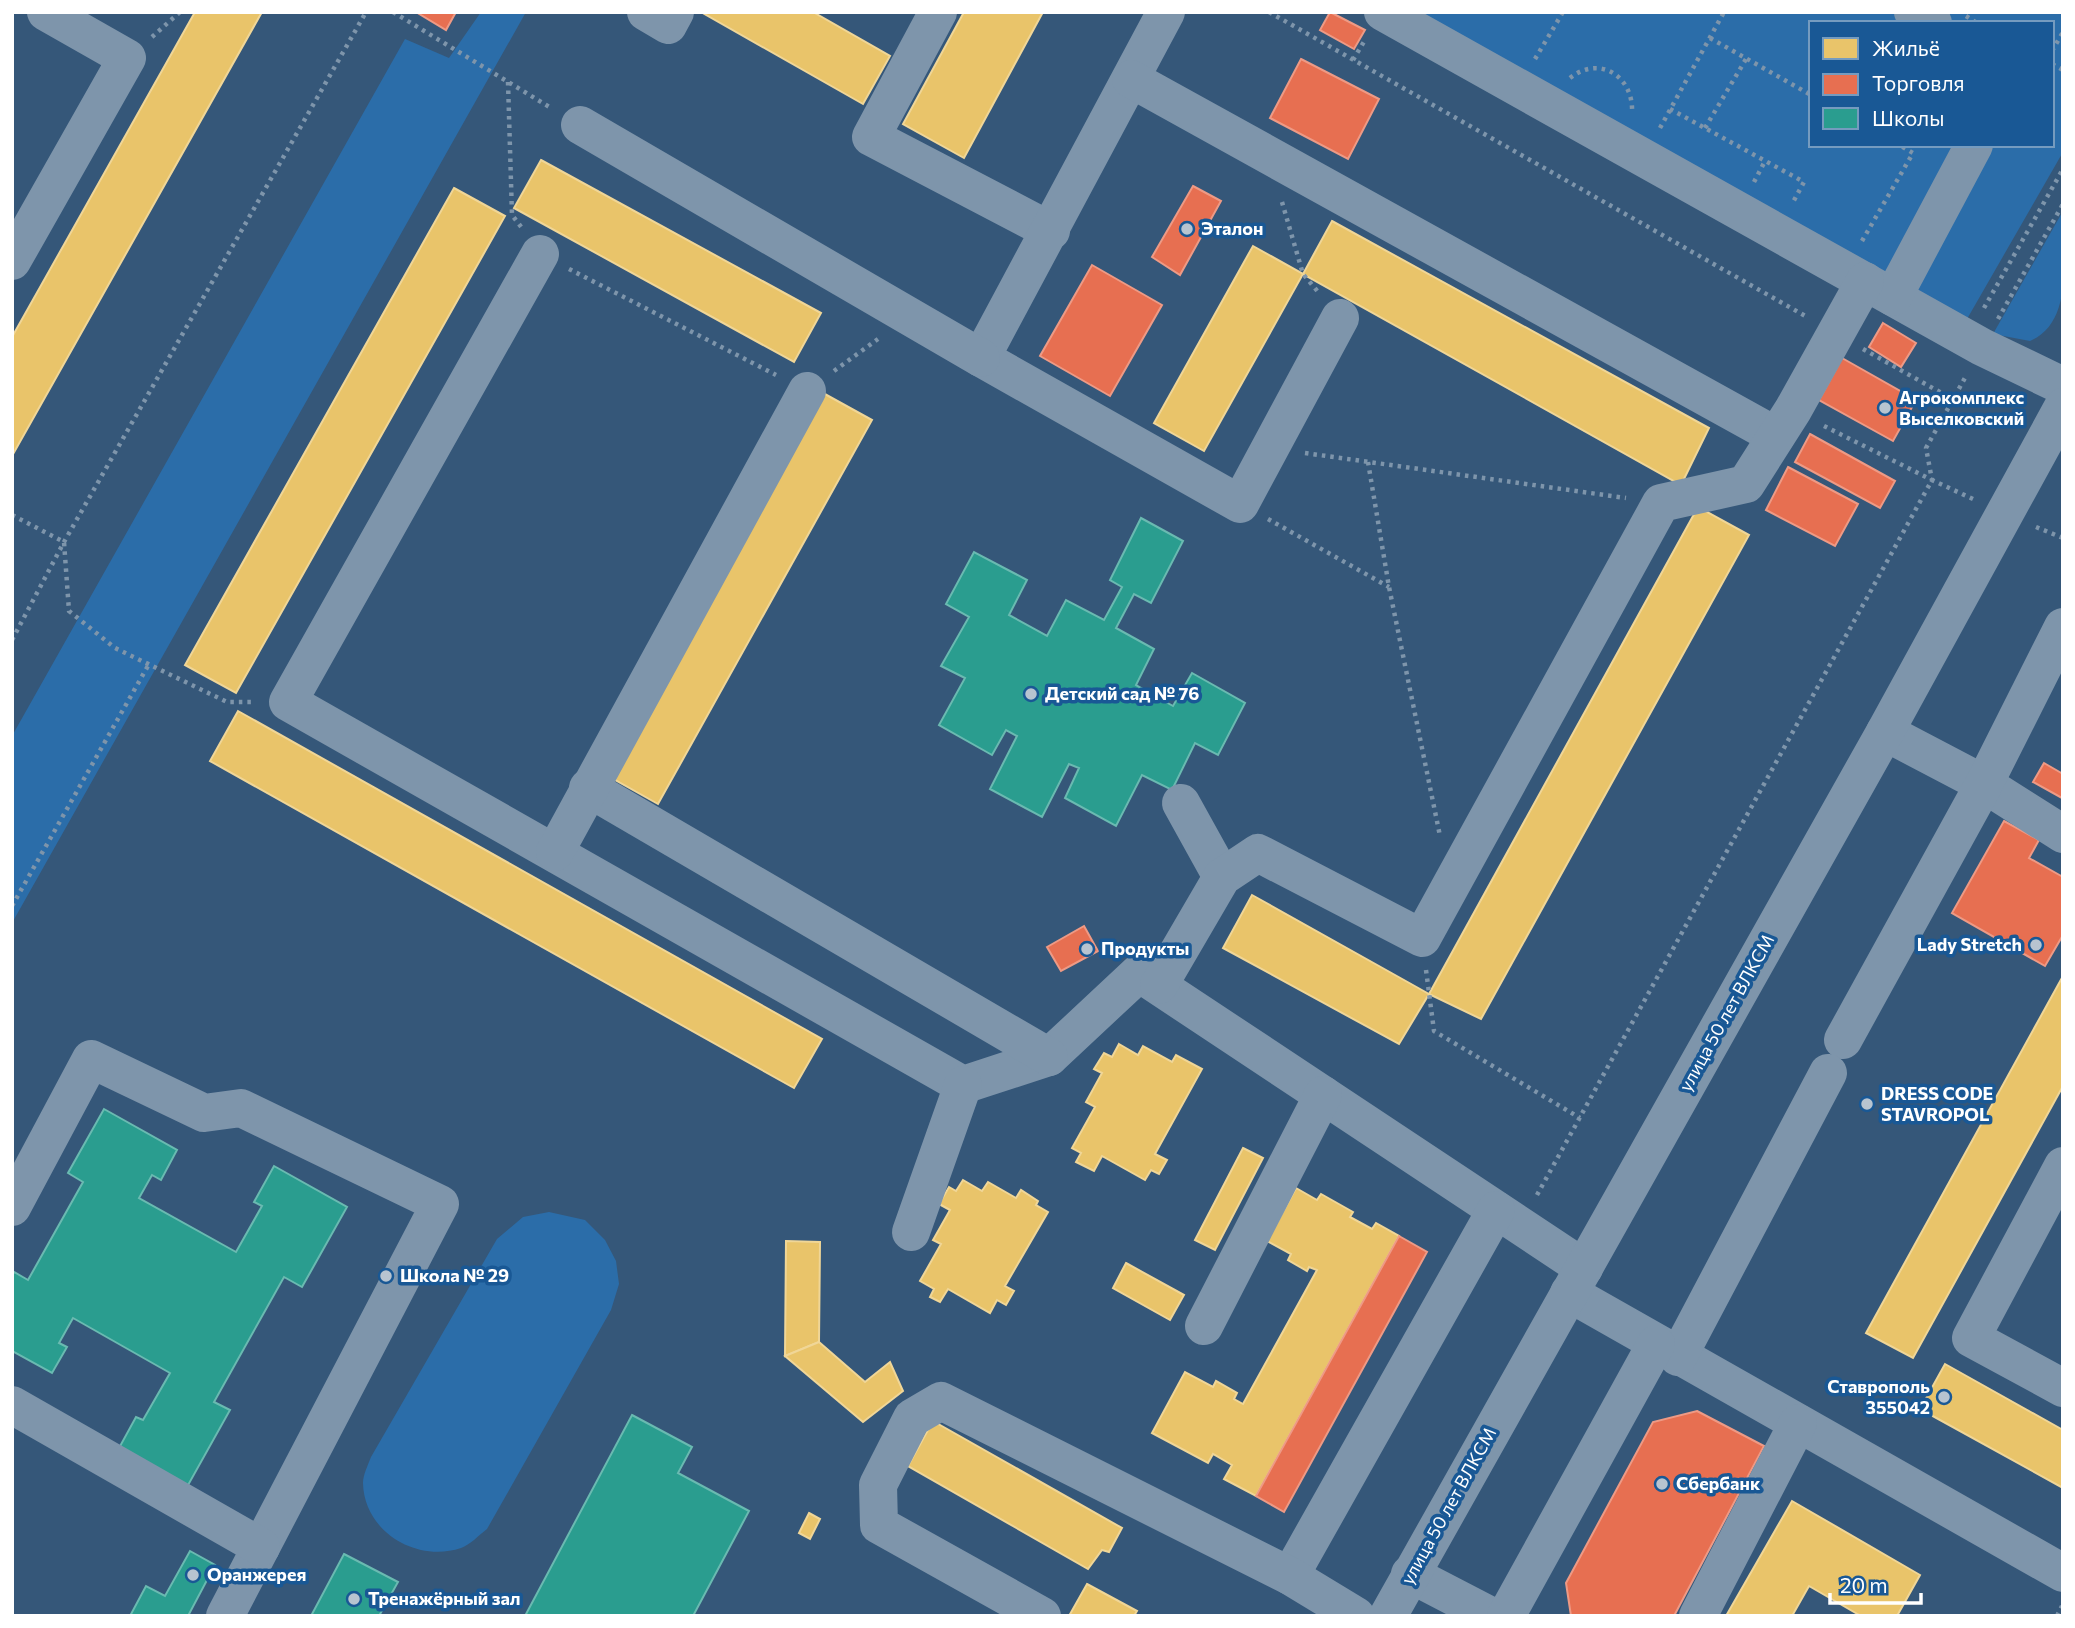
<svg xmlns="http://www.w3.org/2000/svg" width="2075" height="1628" font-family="Commissioner,sans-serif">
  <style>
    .green { fill: #2b6da9; fill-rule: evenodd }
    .homes { fill: #e9c46a; stroke: #f0d697; stroke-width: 2 }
    .shops { fill: #e76f51; stroke: #ee9a85; stroke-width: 2 }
    .schools { fill: #2a9d8f; stroke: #6abab1; stroke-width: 2 }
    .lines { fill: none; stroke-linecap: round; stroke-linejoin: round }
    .path { stroke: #7e95ab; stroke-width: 4.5; stroke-dasharray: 3.5 5; stroke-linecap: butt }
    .minor { stroke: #7e95ab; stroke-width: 38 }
    .poi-dot { fill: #b8c4d0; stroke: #195895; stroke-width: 2.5 }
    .labels { text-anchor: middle; stroke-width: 7; stroke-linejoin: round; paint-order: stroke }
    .poi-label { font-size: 18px; font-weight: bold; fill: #fff; stroke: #195895; text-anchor: start }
    .street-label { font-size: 18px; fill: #fff; stroke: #195895 }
  </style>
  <rect width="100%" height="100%" fill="#355779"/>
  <!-- green -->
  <g class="green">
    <path d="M481 12H526L12 923V736L405 39 449 58Z"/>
    <path d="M1409 12H2063V152L1963 326ZM1811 23H2052V145H1811Z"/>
    <path d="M2063 211C2063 252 2075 322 2030 341L1993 334Z"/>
    <path d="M549 1212 585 1220 605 1240 616 1261 619 1284 611 1310 487 1529C479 1535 470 1545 461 1548 417 1563 364 1532 363 1483 363 1475 368 1465 371 1457L497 1239 523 1217Z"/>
  </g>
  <!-- homes -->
  <g class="homes">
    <path d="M195 12H262L12 456V337Z"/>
    <path d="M701 12H813L890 56 863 104Z"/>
    <path d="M964 12H1043L964 158 903 124Z"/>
    <path d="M541 160 821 313 794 362 514 208Z"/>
    <path d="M454 188 505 216 236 693 185 665Z"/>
    <path d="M1332 221 1709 428 1681 485 1303 274Z"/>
    <path d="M1253 246 1303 274 1204 451 1154 423Z"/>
    <path d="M823 393 872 420 658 804 610 777Z"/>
    <path d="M1698 507 1749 535 1481 1019 1429 994Z"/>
    <path d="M238 711 822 1039 794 1088 210 761Z"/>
    <path d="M1252 895 1429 994 1399 1044 1223 948Z"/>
    <path d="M2063 976V1086L1913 1358 1866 1333Z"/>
    <path d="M1119 1044 1138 1055 1143 1046 1172 1062 1176 1055 1202 1069 1155 1154 1167 1160 1159 1174 1151 1170 1145 1180 1102 1156 1094 1171 1076 1162 1081 1153 1072 1148 1095 1107 1086 1102 1102 1073 1094 1069 1104 1053 1112 1057Z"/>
    <path d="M1243 1148 1263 1158 1215 1250 1195 1240Z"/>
    <path d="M963 1180 982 1191 988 1182 1016 1198 1021 1190 1038 1201 1036 1205 1048 1212 1005 1286 1014 1291 1006 1305 997 1300 990 1313 948 1289 940 1302 930 1297 934 1289 920 1281 941 1244 933 1240 950 1210 939 1204 949 1187 956 1191Z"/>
    <path d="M1296 1188 1317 1200 1321 1194 1353 1212 1350 1217 1372 1229 1376 1223 1399 1236 1256 1496 1224 1479 1232 1465 1213 1454 1208 1463 1152 1433 1185 1372 1213 1387 1216 1381 1237 1393 1234 1399 1243 1404 1317 1270 1309 1267 1307 1271 1288 1260 1291 1254 1267 1241Z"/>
    <path d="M786 1241 820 1242 819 1342 785 1356Z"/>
    <path d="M1126 1263 1184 1295 1170 1320 1113 1288Z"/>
    <path d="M819 1342 865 1382 890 1362 903 1391 863 1422 785 1356Z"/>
    <path d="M1945 1364 2063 1430V1488L1920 1409Z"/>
    <path d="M933 1421 1122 1528 1109 1552 1102 1550 1088 1569 908 1466Z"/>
    <path d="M1792 1501 1920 1575 1897 1616H1861L1809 1586 1792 1616H1726Z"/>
    <path d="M809 1513 820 1519 810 1539 799 1533Z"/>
    <path d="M1087 1584 1137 1611 1134 1616H1069Z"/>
  </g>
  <!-- shops -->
  <g class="shops">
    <path d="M416 12H456L446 30Z"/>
    <path d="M1330 12 1365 30 1354 49 1320 30Z"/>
    <path d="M1301 59 1379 99 1348 159 1270 118Z"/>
    <path d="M1193 186 1221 201 1180 275 1152 257Z"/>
    <path d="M1092 265 1162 305 1110 396 1040 356Z"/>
    <path d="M1883 323 1916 343 1901 367 1869 347Z"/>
    <path d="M1842 358 1916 400 1893 441 1819 400Z"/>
    <path d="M1810 434 1895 481 1880 508 1795 462Z"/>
    <path d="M1788 467 1858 504 1835 546 1766 510Z"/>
    <path d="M2044 763 2063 774 2062 798 2033 782Z"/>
    <path d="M2004 821 2039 840 2029 858 2063 877V935L2045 966 1952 913Z"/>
    <path d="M1084 926 1098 951 1061 971 1047 947Z"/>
    <path d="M1399 1236 1427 1252 1284 1512 1256 1496Z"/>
    <path d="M1697 1411 1764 1446 1674 1616H1571L1566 1583 1653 1422Z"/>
  </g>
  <!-- schools -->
  <g class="schools">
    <path d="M1141 518 1183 541 1151 603 1134 594 1116 628 1154 649 1136 685 1173 706 1192 673 1245 703 1218 755 1195 743 1172 790 1142 775 1116 826 1065 798 1079 768 1069 764 1042 817 990 789 1017 736 1006 730 992 755 939 725 965 678 941 666 969 617 946 604 974 552 1027 580 1009 615 1047 636 1066 600 1104 620 1122 587 1110 580Z"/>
    <path d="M104 1109 177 1150 161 1180 152 1175 139 1198 236 1252 262 1206 254 1202 274 1166 347 1207 302 1287 284 1277 214 1402 230 1410 187 1487 119 1448 136 1417 143 1420 170 1373 73 1318 59 1343 67 1347 52 1373 12 1351V1276L14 1272 28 1280 83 1182 68 1173Z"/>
    <path d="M632 1415 692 1447 678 1473 749 1511 693 1616H525Z"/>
    <path d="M190 1551 215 1565 188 1616H130L146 1586 165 1596Z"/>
    <path d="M344 1554 398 1582 379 1616H311Z"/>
  </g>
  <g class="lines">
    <!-- path -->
    <g class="path">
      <path d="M393 12 551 108"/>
      <path d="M1269 12 1807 317"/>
      <path d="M1966 16 1977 23"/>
      <path d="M152 37 180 12"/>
      <path d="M1710 38 1811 95"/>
      <path d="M2052 51 2063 32"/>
      <path d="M1535 59 1563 12"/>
      <path d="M1353 60 1365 40"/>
      <path d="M2052 64 2063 70"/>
      <path d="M1570 78C1600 54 1634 77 1632 113"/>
      <path d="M508 82 512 215 522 228"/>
      <path d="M1670 109 1804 182 1792 204"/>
      <path d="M1660 128 1724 12"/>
      <path d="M1705 128 1746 59"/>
      <path d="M1754 182 1765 161"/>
      <path d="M1282 202 1303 274 1319 293"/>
      <path d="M1862 241 1913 153 1899 145"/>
      <path d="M569 269 776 375"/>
      <path d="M1984 308 2063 169"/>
      <path d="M1998 319 2063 204"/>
      <path d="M1863 349 1954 400"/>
      <path d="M834 371 878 339"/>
      <path d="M1824 426 1932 480 1926 448 1966 376"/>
      <path d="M1305 453 1626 498"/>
      <path d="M1368 462 1389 587 1440 836"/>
      <path d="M12 515 64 542 69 611 115 648 227 702H255"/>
      <path d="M1268 519 1389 587"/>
      <path d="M2036 527 2063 538"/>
      <path d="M12 640 64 542 366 12"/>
      <path d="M12 906 149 664"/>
      <path d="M1426 970 1434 1031 1580 1118"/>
      <path d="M1537 1195 1932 480 1973 499"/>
      <path d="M2057 1616 2062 1606"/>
    </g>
    <!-- minor -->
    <g class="minor">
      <path d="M646 12 668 25 675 12"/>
      <path d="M938 12 871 137 1051 231"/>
      <path d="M1166 12 981 358 1240 504 1340 318"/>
      <path d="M1383 12 1982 347 2063 386"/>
      <path d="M1913 12 1933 23"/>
      <path d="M1131 79 1776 436"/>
      <path d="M580 125 981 358"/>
      <path d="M540 254 288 702 963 1085 1049 1057 1139 973 1584 1268"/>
      <path d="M12 261 127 58 46 12"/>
      <path d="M1893 297 1974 145"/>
      <path d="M1885 732 1984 784 2063 834"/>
      <path d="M588 788 1049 1057"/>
      <path d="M1181 803 1222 877"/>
      <path d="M555 852 807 391"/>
      <path d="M1159 985 1222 877 1258 853 1422 938 1661 503 1746 484 1793 410 1865 281"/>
      <path d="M1843 1040 1984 784 2063 627"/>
      <path d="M2063 1166 1971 1338 2063 1388"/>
      <path d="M12 1207 91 1059 204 1113 241 1108 440 1204 225 1616"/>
      <path d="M911 1232 963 1085"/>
      <path d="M1569 1293 2063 1573"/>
      <path d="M1204 1326 1323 1095"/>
      <path d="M1678 1357 1828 1073"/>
      <path d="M12 1405 261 1547"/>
      <path d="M1410 1574 1491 1616"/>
      <path d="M1290 1576 1496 1210"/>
      <path d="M1042 1616 879 1525 878 1485 912 1418 941 1401 1290 1576 1356 1616"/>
      <path d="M1388 1616 1885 732 2063 407"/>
      <path d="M1506 1616 1656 1344"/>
      <path d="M1698 1616 1798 1423"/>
    </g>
  </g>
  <!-- markers -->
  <g class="poi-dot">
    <circle cx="1187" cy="229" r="7"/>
    <circle cx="1885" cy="408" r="7"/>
    <circle cx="1031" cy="694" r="7"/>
    <circle cx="2036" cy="945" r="7"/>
    <circle cx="1087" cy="949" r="7"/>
    <circle cx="1867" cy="1104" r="7"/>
    <circle cx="386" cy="1276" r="7"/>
    <circle cx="1944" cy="1397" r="7"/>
    <circle cx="1662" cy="1484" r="7"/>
    <circle cx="193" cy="1575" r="7"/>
    <circle cx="354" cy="1599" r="7"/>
  </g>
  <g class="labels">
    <!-- poi labels -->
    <g class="poi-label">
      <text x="1201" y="235">Эталон</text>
      <text x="1899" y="404">Агрокомплекс<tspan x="1899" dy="21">Выселковский</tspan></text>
      <text x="1045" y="700">Детский сад № 76</text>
      <text x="2022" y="951" text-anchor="end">Lady Stretch</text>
      <text x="1101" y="955">Продукты</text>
      <text x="1881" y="1100">DRESS CODE<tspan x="1881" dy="21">STAVROPOL</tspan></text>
      <text x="400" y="1282">Школа № 29</text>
      <text x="1930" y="1393" text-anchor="end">Ставрополь<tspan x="1930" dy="21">355042</tspan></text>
      <text x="1676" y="1490">Сбербанк</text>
      <text x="207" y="1581">Оранжерея</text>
      <text x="368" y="1605">Тренажёрный зал</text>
    </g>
    <!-- street labels -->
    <g class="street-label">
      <text transform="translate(1727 1013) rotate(-61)" y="6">улица 50 лет ВЛКСМ</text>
      <text transform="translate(1449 1506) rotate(-61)" y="6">улица 50 лет ВЛКСМ</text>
    </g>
  </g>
  <!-- border -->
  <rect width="2075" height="1628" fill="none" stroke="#ffffff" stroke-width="28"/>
  <!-- legend -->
  <rect x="1809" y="21" width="245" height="126" fill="#195895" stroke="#759bbf" stroke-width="2"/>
  <rect x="1823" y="38" width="35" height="21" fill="#e9c46a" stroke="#759bbf" stroke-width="2"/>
  <text x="1872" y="56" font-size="21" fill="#ffffff">Жильё</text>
  <rect x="1823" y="74" width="35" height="21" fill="#e76f51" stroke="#759bbf" stroke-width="2"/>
  <text x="1872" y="91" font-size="21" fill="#ffffff">Торговля</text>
  <rect x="1823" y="108" width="35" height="21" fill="#2a9d8f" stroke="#759bbf" stroke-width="2"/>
  <text x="1872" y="126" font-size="21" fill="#ffffff">Школы</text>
  <!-- scale -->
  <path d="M1830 1593v10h91v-10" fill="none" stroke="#ffffff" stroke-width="3.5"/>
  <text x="1840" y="1593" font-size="21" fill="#ffffff" stroke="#195895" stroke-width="5" paint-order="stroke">20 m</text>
</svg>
